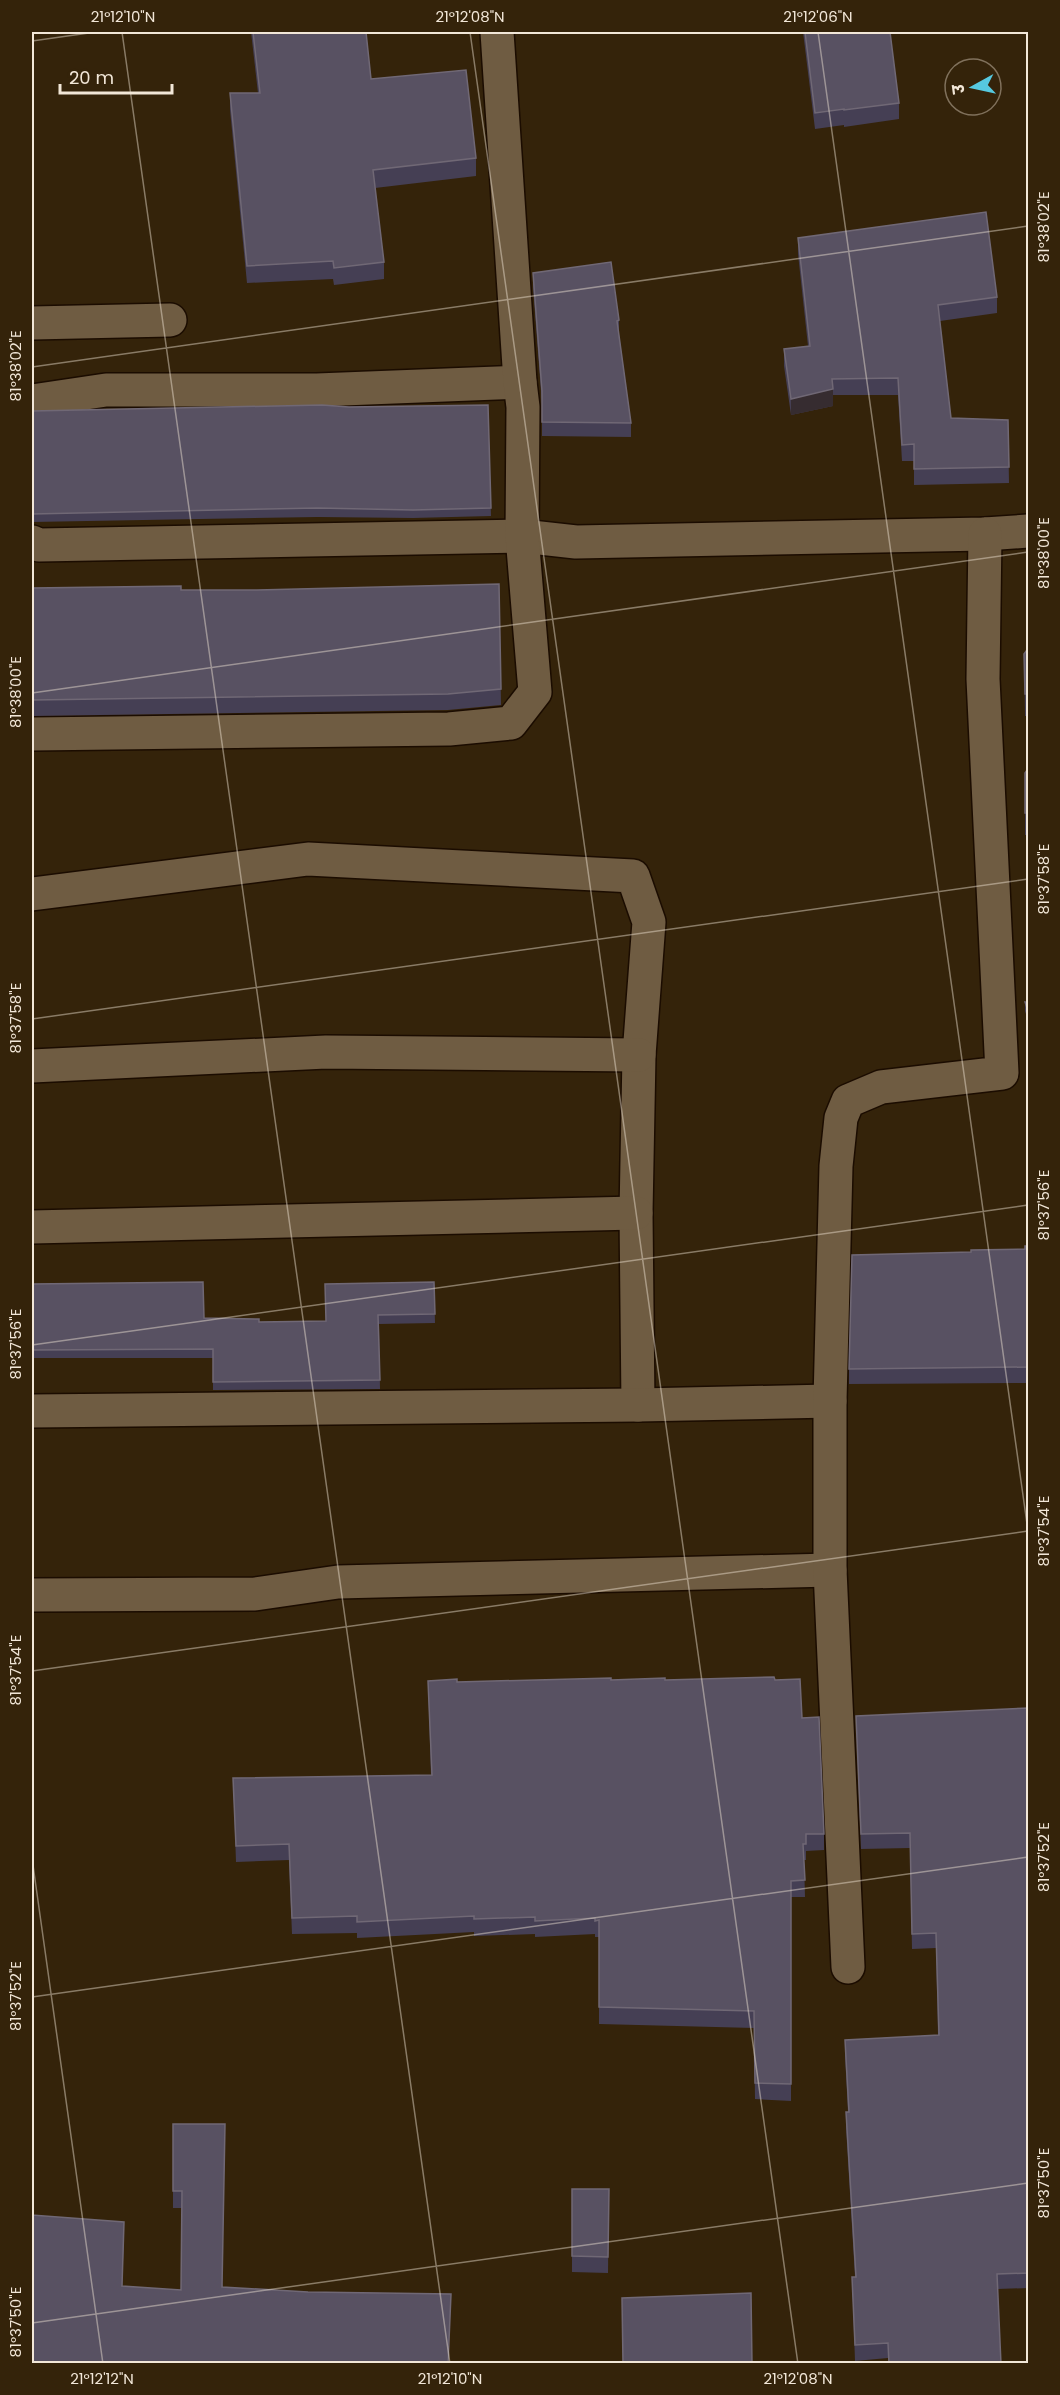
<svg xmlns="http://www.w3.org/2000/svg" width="1060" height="2395" font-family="Poppins,'Noto Sans Devanagari',sans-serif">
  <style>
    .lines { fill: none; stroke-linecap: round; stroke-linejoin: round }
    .street-casing { stroke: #1b0c00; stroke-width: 36 }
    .street { stroke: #6f5c42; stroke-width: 33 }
    .wall { fill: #453f54 }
    .shaded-wall { fill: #362c30 }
    .building { fill: #585162; stroke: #706875; stroke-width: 1.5 }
    .ticks { fill: none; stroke: #f2e7d8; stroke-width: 1.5; stroke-opacity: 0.45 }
    .neatline { fill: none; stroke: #f2e7d8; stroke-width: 2 }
    .ticks-label { font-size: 15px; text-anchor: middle; fill: #f2e7d8 }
  </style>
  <rect width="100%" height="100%" fill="#34230a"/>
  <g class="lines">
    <!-- street casing -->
    <g class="street-casing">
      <g id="street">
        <path d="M32 323 170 320"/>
        <path d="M32 401 106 390H317L520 382"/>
        <path d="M32 542 39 545 522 536 576 542 985 534 1028 531"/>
        <path d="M32 734 449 729 511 723 535 692 522 536 523 407 520 382 497 32"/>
        <path d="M32 894 308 859 633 876 649 922 639 1055 636 1213 638 1405"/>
        <path d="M32 1066 326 1052 639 1055"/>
        <path d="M32 1227 636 1213"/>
        <path d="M32 1411 638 1405 830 1401"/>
        <path d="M32 1595 255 1594 338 1582 830 1570"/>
        <path d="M848 1967 830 1570V1401L836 1166 841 1118 848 1101 881 1087 1002 1073 983 679 985 534"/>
      </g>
    </g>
    <!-- street -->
    <use href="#street" class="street"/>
  </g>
  <!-- wall -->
  <g class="wall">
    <path d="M251 32H366L371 79 476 158V176L375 188 384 262V279L334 285 333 279 247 283 230 110V93H258Z"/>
    <path d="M803 32H890L899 103V119L844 127V125L815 129Z"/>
    <path d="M798 238 997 297V313L940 321 951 418 1008 420 1009 483 914 485V461H902L898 395H833V406L791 415 784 366V349L808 346 798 254Z"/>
    <path d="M533 273 619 320V334L631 423V437L542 436V404L533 287Z"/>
    <path d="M488 405 491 516 413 518 318 517 32 522V411Z"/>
    <path d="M499 584 501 705 448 710 32 716V588L181 590H257Z"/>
    <path d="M1029 647V716H1025L1024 654Z"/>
    <path d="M1029 767V835H1025V773Z"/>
    <path d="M1025 1002H1029V1023L1025 1011Z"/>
    <path d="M1029 1246V1383L849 1384V1369L971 1252 1025 1249Z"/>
    <path d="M434 1282 435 1323 379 1324 380 1389 213 1390V1358H32V1284L204 1318 259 1322 326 1321Z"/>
    <path d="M611 1680H775L802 1718 824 1834V1850L806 1851V1860H804L805 1897H791V2101L755 2099 754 2028 599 2024V1937H595V1934L535 1937V1934L474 1936V1932L357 1938V1933L292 1934 289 1860 236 1862 233 1778 431 1775 428 1681 457 1682Z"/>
    <path d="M1029 1708V2288L997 2289 1001 2364H888V2358L855 2361 852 2277H855L846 2127V2112H848L845 2055V2040L938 2035 936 1948 912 1949 910 1848 861 1849 856 1716Z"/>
    <path d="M173 2124 223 2287 451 2310 32 2364 124 2238 122 2286 181 2290 182 2208H173Z"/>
    <path d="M572 2189H609L608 2273 572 2272Z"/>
  </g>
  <!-- shaded-wall -->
  <path class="shaded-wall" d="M833 389V406L791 415V399Z"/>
  <!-- building -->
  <g class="building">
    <path d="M253 32H366L371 79 466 70 476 158 373 170 384 262 334 268 333 261 247 266 230 93H260Z"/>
    <path d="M805 32H890L899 103 844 110V109L815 113Z"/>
    <path d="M986 212 997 297 938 305 951 418 1008 420 1009 467 914 469V444L902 445 898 378 832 379 833 389 791 399 784 349 810 346 798 238Z"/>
    <path d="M611 262 619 320 617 321 631 423 542 422V391L533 273Z"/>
    <path d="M322 405 349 407 488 405 491 508 413 510 318 508 32 514V411Z"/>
    <path d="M499 584 501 689 448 694 32 700V588L181 586V590H257Z"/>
    <path d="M1029 647V694H1025L1024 654Z"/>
    <path d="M1029 767V813H1025V773Z"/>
    <path d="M1025 1002H1029V1014Z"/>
    <path d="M1025 1246H1029V1367L849 1369 852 1255 971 1252V1250L1025 1249Z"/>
    <path d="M203 1282 204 1318 259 1319V1322L326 1321 325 1284 434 1282 435 1314 378 1315 380 1380 213 1382V1349L32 1350V1284Z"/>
    <path d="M774 1677 775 1680 800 1679 802 1718 819 1717 824 1834H806V1844H803L805 1880 791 1881V2084L755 2083 754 2011 599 2007V1920L595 1921V1918L535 1921V1917L474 1919V1916L357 1922V1916L292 1918 289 1844 236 1846 233 1778 432 1775 428 1681 457 1679V1682L611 1678V1680L665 1678V1680Z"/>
    <path d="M1029 1708V2273L997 2274 1001 2364H889L888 2343 855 2345 852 2277H856L846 2112H849L845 2040 939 2035 936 1933 912 1934 910 1833 861 1834 856 1716Z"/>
    <path d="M173 2124H225L222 2287 308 2292 451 2294 448 2364H32V2215L124 2222 122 2286 181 2290 182 2191H173Z"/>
    <path d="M572 2189H609L608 2257 572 2256Z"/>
    <path d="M751 2293 752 2364H623L622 2298Z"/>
  </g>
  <!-- ticks -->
  <path class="ticks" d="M122 32 450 2364M470 32 798 2364M818 32 1028 1531M32 41 96 32M32 367 1028 226M32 693 1028 552M32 1019 1028 879M32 1345 1028 1205M32 1671 1028 1531M32 1858 103 2364M32 1997 1028 1857M32 2323 1028 2183"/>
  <!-- border -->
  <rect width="1060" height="2395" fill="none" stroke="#34230a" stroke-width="66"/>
  <!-- north arrow -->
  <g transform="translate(973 87) rotate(262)"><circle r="28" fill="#34230a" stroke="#80715c" stroke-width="1.5"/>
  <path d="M0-4.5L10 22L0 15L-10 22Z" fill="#56c9e0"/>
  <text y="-9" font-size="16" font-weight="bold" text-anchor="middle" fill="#f2e7d8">उ</text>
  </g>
  <!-- scale -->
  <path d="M60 84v9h112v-9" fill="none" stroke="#f2e7d8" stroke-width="3"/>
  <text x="69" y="84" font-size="18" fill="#f2e7d8" stroke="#34230a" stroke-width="4.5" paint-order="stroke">20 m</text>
  <rect x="33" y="33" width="994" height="2329" class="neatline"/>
  <g class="ticks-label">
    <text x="123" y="22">21°12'10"N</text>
    <text x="470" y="22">21°12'08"N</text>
    <text x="818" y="22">21°12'06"N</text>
    <text transform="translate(1044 227) rotate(-90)" y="5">81°38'02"E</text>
    <text transform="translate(16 366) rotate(-90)" y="5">81°38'02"E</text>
    <text transform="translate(1044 553) rotate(-90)" y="5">81°38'00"E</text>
    <text transform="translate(16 692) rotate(-90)" y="5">81°38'00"E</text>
    <text transform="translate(1044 879) rotate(-90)" y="5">81°37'58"E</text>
    <text transform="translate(16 1018) rotate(-90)" y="5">81°37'58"E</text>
    <text transform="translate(1044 1205) rotate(-90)" y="5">81°37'56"E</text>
    <text transform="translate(16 1344) rotate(-90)" y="5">81°37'56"E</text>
    <text transform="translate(1044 1531) rotate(-90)" y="5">81°37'54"E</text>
    <text transform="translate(16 1670) rotate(-90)" y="5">81°37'54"E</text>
    <text transform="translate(1044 1857) rotate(-90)" y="5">81°37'52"E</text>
    <text transform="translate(16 1996) rotate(-90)" y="5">81°37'52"E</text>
    <text transform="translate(1044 2183) rotate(-90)" y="5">81°37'50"E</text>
    <text transform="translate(16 2322) rotate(-90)" y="5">81°37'50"E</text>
    <text x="102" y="2384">21°12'12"N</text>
    <text x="450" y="2384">21°12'10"N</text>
    <text x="798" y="2384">21°12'08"N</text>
  </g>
</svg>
